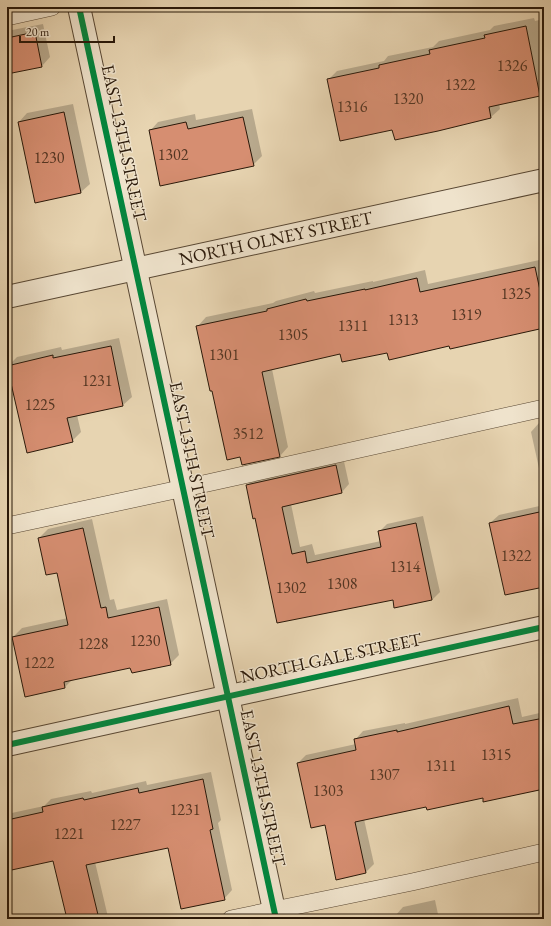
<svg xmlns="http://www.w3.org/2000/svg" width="551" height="926" font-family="'EB Garamond',serif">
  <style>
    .shadow { fill: #0003 }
    .building { fill: #d68e71; stroke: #291809 }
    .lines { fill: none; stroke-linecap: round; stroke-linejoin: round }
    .lane-casing { stroke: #584733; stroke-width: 18 }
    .street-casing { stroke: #584733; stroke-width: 24 }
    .lane { stroke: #efe3cc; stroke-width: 17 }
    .street { stroke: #efe3cc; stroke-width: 22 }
    .cycleway-casing { stroke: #efe3cc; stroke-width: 8 }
    .cycleway { stroke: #00873e; stroke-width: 6 }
    .labels { text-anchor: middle; stroke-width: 3; stroke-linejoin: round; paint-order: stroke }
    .number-label { font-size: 16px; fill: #543623 }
    .street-label { font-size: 18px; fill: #291809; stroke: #efe3cc }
  </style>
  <rect width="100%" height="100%" fill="#e7d4b1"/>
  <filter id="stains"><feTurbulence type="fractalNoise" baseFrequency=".005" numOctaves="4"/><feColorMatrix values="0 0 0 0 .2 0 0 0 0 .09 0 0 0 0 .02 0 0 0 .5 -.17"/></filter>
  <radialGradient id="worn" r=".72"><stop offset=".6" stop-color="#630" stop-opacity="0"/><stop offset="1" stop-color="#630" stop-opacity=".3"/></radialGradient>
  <!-- shadow -->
  <g class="shadow">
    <path d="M534 18 535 21 544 19V91L540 95 499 103 500 109 491 117 395 139 393 128 328 80 337 71 384 61 388 56 433 47 439 41 490 30 494 26Z"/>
    <path d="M43 24 50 57 42 66 7 73V31Z"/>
    <path d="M73 104 90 184 81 192 36 202 19 122 27 113Z"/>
    <path d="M252 109 262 156 253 165 150 131 158 122 195 114 196 120Z"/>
    <path d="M544 259V327L450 345 388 351 341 353 272 369 288 447 280 456 242 464 198 326 206 317 273 303 276 301 314 291 315 293 373 281V282L425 270 428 284Z"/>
    <path d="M119 338 132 397 123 405 77 415 81 432 72 441 8 366 17 357 61 347 62 350Z"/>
    <path d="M539 423H544V491L531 432Z"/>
    <path d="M343 457 349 484 342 492 291 504 300 547 312 544 315 555 381 541 379 532 387 524 423 516 440 592 432 600 393 599 278 622 256 517 247 485 255 477Z"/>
    <path d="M544 505V585L490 523 499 515Z"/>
    <path d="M92 519 110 600 114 599 117 610 167 599 179 655 170 664 131 667 73 679 65 687 25 696 13 637 22 628 68 618 58 572 39 538 48 529Z"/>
    <path d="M518 698 522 717 544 712V807L540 789 427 806 364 819 374 864 366 872 325 824 298 763 306 755 356 744 355 740 363 731 405 723V724Z"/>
    <path d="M211 772 221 820 218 823 232 890 224 899 168 847 95 862 108 917 106 919H68L54 860 7 870V814L44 806 51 799 91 791 92 793 146 781 147 785Z"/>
    <path d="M435 900 439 919H395V916L403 907Z"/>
  </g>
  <!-- building -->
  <g class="building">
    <path d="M526 26 540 96 489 107 491 118 438 131 395 140 392 130 340 141 327 79 379 68V65L430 54 429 50 485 38 484 35Z"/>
    <path d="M35 32 42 67 7 74V38Z"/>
    <path d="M64 112 81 193 35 203 18 122Z"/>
    <path d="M243 117 254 166 160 186 149 130 186 122 188 129Z"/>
    <path d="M535 267 544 309V328L450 349 449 346 389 360 387 353 342 362 340 354 262 372 280 457 242 465 240 457 227 460 212 391H210L196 326 267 311V309L306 299 307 301 365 289V290L417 278 420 292Z"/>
    <path d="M111 346 123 406 67 418 73 442 27 453 7 366 53 355V358Z"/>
    <path d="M336 465 342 493 282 507 292 554 305 551 307 563 381 547 378 531 416 523 432 600 394 608 393 600 277 623 255 518 253 519 246 485Z"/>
    <path d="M544 511V587L505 595 489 523Z"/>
    <path d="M83 528 101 608 106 607 108 618 159 607 171 665 132 673 130 668 64 682 65 688 25 697 12 637 68 625 57 573 46 575 38 538Z"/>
    <path d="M509 706 513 724 544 718V789L483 802V798L427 810 426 807 355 822 366 873 336 880 325 825 311 828 297 763 356 750 354 739 397 730V732Z"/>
    <path d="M203 779 213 829 210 830 225 900 181 909 168 848 86 865 99 919H67L53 861 7 871V820L43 812 42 807 83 798 84 800 138 788 139 793Z"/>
  </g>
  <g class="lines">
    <!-- lane casing -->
    <g class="lane-casing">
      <g id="lane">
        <path d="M7 17 52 7"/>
        <path d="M7 526 203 484 544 408"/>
        <path d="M231 919 412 882 544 852"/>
      </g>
    </g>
    <!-- street casing -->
    <g class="street-casing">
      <g id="street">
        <path d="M79 7 276 919"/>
        <path id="s1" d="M7 297 544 180"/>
        <path d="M7 745 544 627"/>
      </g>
    </g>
    <!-- lane -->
    <use href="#lane" class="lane"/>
    <!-- street -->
    <use href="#street" class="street"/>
    <!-- cycleway casing -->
    <g class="cycleway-casing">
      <g id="cycleway">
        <path d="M79 7 276 919"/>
        <path d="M7 745 544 627"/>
      </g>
    </g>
    <!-- cycleway -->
    <use href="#cycleway" class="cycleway"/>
  </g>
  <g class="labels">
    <!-- number labels -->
    <g class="number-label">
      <text x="512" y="71">1326</text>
      <text x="460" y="90">1322</text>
      <text x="408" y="104">1320</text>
      <text x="352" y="112">1316</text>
      <text x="173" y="160">1302</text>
      <text x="49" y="163">1230</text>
      <text x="516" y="299">1325</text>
      <text x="466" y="320">1319</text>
      <text x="403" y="325">1313</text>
      <text x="353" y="331">1311</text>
      <text x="293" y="340">1305</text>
      <text x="224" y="360">1301</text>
      <text x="97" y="386">1231</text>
      <text x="40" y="410">1225</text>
      <text x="248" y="439">3512</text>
      <text x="516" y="561">1322</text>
      <text x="405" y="572">1314</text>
      <text x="342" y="589">1308</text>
      <text x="291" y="593">1302</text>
      <text x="145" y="646">1230</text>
      <text x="93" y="649">1228</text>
      <text x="39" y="668">1222</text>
      <text x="496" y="760">1315</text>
      <text x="441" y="771">1311</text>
      <text x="384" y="780">1307</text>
      <text x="328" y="796">1303</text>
      <text x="185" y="815">1231</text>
      <text x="125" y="830">1227</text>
      <text x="69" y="839">1221</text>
    </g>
    <!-- street labels -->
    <g class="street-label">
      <text transform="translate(124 143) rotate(78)" y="6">EAST 13TH STREET</text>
      <text dy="6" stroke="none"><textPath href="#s1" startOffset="275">NORTH OLNEY STREET</textPath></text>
      <text transform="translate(192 460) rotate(78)" y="6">EAST 13TH STREET</text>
      <text transform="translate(331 658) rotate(-12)" y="6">NORTH GALE STREET</text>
      <text transform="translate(263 788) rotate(78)" y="6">EAST 13TH STREET</text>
    </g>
  </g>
  <!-- margin -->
  <rect width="551" height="926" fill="none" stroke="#e7d4b1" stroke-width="24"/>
  <rect x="8" y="8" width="535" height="910" fill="none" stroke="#291809" stroke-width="2"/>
  <rect x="12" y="12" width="527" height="902" fill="none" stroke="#291809"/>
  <!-- scale -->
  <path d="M20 36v6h94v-6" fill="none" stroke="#291809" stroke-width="2"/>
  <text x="26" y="36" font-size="12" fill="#291809" stroke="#efe3cc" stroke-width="3" paint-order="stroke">20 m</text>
  <rect width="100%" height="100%" filter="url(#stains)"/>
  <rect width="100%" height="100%" fill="url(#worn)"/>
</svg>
